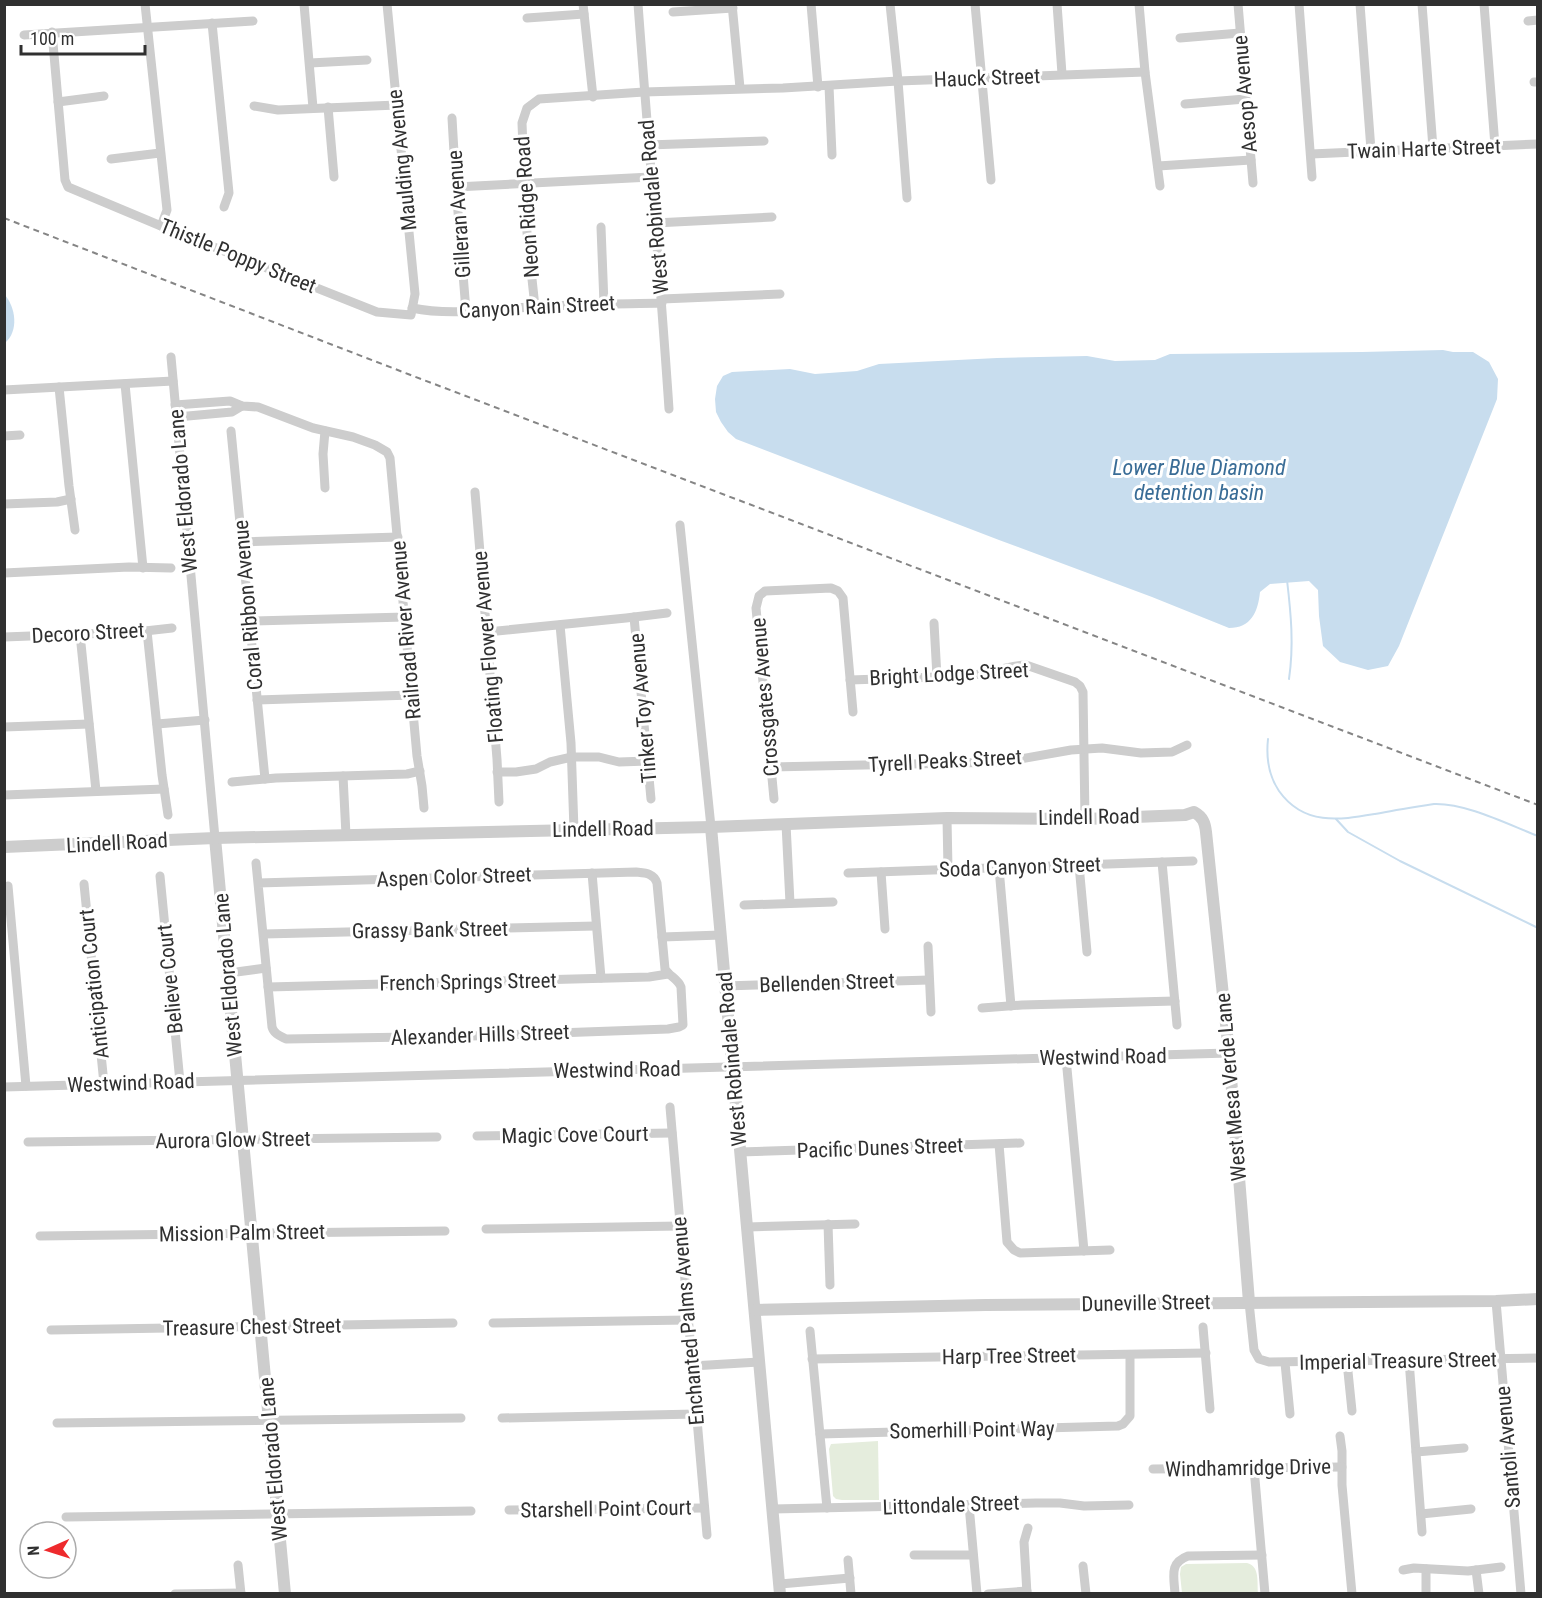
<svg xmlns="http://www.w3.org/2000/svg" width="1542" height="1598" font-family="'Roboto Condensed',sans-serif">
  <style>
    .green { fill: #e5eddd }
    .water { fill: #c8ddee }
    .lines { fill: none; stroke-linecap: round; stroke-linejoin: round }
    .stream { stroke: #c8ddee; stroke-width: 2 }
    .minor { stroke: #cdcdcd; stroke-width: 9 }
    .tertiary { stroke: #cdcdcd; stroke-width: 12 }
    .rail { stroke: #858585; stroke-width: 2; stroke-dasharray: 6 4.5; stroke-linecap: butt }
    .labels { text-anchor: middle; stroke-width: 6; stroke-linejoin: round; paint-order: stroke }
    .street-label { font-size: 21px; fill: #303030; stroke: #fff }
    .water-label { font-size: 22px; font-style: italic; fill: #396c96; stroke: #fff }
  </style>
  <rect width="100%" height="100%" fill="#fff"/>
  <!-- green -->
  <g class="green">
    <path d="M878 1441 879 1500H842L836 1499 833 1496 829 1449 831 1444Z"/>
    <path d="M1247 1563C1260 1566 1257 1582 1258 1593H1182L1180 1574 1181 1567 1186 1564Z"/>
  </g>
  <!-- water -->
  <g class="water">
    <path d="M4 294C16 307 19 331 5 343Z"/>
    <path d="M1443 350 1453 352H1473L1489 362 1498 379 1497 399 1399 646 1388 666 1368 670 1340 662 1323 646 1319 616 1318 590 1309 581 1270 584 1260 592C1258 612 1251 628 1229 628L1152 597 999 540 736 439 728 432 721 422 716 412 715 399 717 386 723 376 732 372 790 369 815 374 857 371 879 364 997 358 1087 356 1115 361 1155 360 1170 354 1362 352Z"/>
  </g>
  <g class="lines">
    <!-- stream -->
    <g class="stream">
      <path d="M1287 580C1291 614 1294 645 1289 679"/>
      <path d="M1268 739C1266 758 1268 775 1279 791 1304 826 1339 820 1375 814 1395 810 1415 807 1434 804 1466 803 1507 824 1538 836"/>
      <path d="M1336 819 1348 832 1400 861 1538 928"/>
    </g>
    <!-- minor -->
    <g class="minor">
      <path d="M145 4 167 210 161 226"/>
      <path d="M304 4 313 108"/>
      <path d="M583 4 593 97"/>
      <path d="M638 4C648 139 660 274 669 409"/>
      <path d="M732 4 740 88"/>
      <path d="M811 4 818 87"/>
      <path d="M890 4 898 81 907 198"/>
      <path d="M975 4 991 180"/>
      <path d="M1057 4 1062 74"/>
      <path d="M1139 4 1145 72 1160 186"/>
      <path d="M1238 4 1253 183"/>
      <path d="M1299 4 1312 177"/>
      <path d="M1360 4 1371 150"/>
      <path d="M1422 4 1433 148"/>
      <path d="M1484 4 1495 146"/>
      <path d="M673 12 733 8"/>
      <path d="M527 18 584 14"/>
      <path d="M1528 21 1538 20"/>
      <path d="M212 23 229 193 224 207"/>
      <path d="M52 32 65 180 68 187 161 226 377 312 411 315 415 294 387 4"/>
      <path d="M24 35 253 21"/>
      <path d="M1180 38 1240 33"/>
      <path d="M310 63 367 60"/>
      <path d="M1534 82H1538"/>
      <path d="M829 86 832 155"/>
      <path d="M58 102 104 96"/>
      <path d="M1185 104 1245 99"/>
      <path d="M254 106 278 110 397 105"/>
      <path d="M328 107 334 177"/>
      <path d="M452 118 456 187 466 311"/>
      <path d="M648 145 764 141"/>
      <path d="M1311 154 1538 144"/>
      <path d="M111 159 160 153"/>
      <path d="M1158 166 1251 160"/>
      <path d="M456 187 651 177"/>
      <path d="M655 223 772 217"/>
      <path d="M601 227 604 304"/>
      <path d="M662 299 780 294"/>
      <path d="M535 307 526 223 522 123 527 108 539 99 644 92 783 88 898 81 1145 72"/>
      <path d="M412 308C451 316 493 309 532 307 576 304 619 304 662 303"/>
      <path d="M171 357 215 838"/>
      <path d="M125 384 143 568"/>
      <path d="M59 387 69 486 75 530"/>
      <path d="M4 390 173 381"/>
      <path d="M175 405 230 401 242 406 258 407 313 428 353 437 375 445 387 452 390 458 417 756 422 786 424 808"/>
      <path d="M177 417 232 412 242 406"/>
      <path d="M231 431 265 779"/>
      <path d="M325 431 323 454 325 488"/>
      <path d="M4 436 20 435"/>
      <path d="M475 492 497 759 499 802"/>
      <path d="M4 504 57 502 71 499"/>
      <path d="M680 525 711 827"/>
      <path d="M242 542 398 537"/>
      <path d="M4 573 129 567 171 568"/>
      <path d="M634 617 651 799"/>
      <path d="M250 621 405 617"/>
      <path d="M934 623 937 677"/>
      <path d="M560 625 571 743 574 830"/>
      <path d="M147 631 162 775 168 815"/>
      <path d="M487 632 626 618 667 613"/>
      <path d="M80 634 96 791"/>
      <path d="M4 637 136 632 172 628"/>
      <path d="M850 680 967 676C987 674 1006 666 1026 665L1075 682 1080 686 1083 692 1085 819"/>
      <path d="M257 700 412 695"/>
      <path d="M157 724 205 720"/>
      <path d="M4 727 89 724"/>
      <path d="M771 767 1003 762 1071 750 1102 748 1141 753 1172 752 1187 745"/>
      <path d="M497 772H516L536 769 550 762 572 757H599L619 762 648 761"/>
      <path d="M343 776 346 835"/>
      <path d="M232 782 276 778 407 774 420 771"/>
      <path d="M4 795 164 789"/>
      <path d="M774 799 756 608 759 596 765 591 831 588 838 591 843 598 853 712"/>
      <path d="M947 818 948 869"/>
      <path d="M786 824 790 903"/>
      <path d="M1162 862 1177 1025"/>
      <path d="M256 863 272 1027C274 1034 280 1036 286 1039L472 1036 668 1029 679 1027 683 1025 681 987C678 979 669 976 665 969L657 883C654 873 645 873 636 872L258 883"/>
      <path d="M1079 865 1087 952"/>
      <path d="M999 868 1011 1006"/>
      <path d="M881 872 885 929"/>
      <path d="M592 873 601 978"/>
      <path d="M848 873 1193 861"/>
      <path d="M160 876 180 1082"/>
      <path d="M84 884 104 1084"/>
      <path d="M8 886 26 1086"/>
      <path d="M744 905 833 902"/>
      <path d="M264 934 596 926"/>
      <path d="M662 937 721 935"/>
      <path d="M928 946 931 1012"/>
      <path d="M229 973 266 968"/>
      <path d="M725 986 929 980"/>
      <path d="M268 987 649 977 668 974"/>
      <path d="M982 1008 1022 1005 1175 1001"/>
      <path d="M1066 1058 1084 1251"/>
      <path d="M4 1087 1229 1053"/>
      <path d="M670 1107 707 1535"/>
      <path d="M477 1136 672 1133"/>
      <path d="M28 1142 437 1137"/>
      <path d="M999 1144 1007 1242 1014 1250 1020 1253 1110 1250"/>
      <path d="M740 1152 1020 1143"/>
      <path d="M828 1224 830 1285"/>
      <path d="M747 1227 855 1224"/>
      <path d="M486 1229 680 1226"/>
      <path d="M40 1236 445 1231"/>
      <path d="M1496 1301 1521 1594"/>
      <path d="M1249 1302 1254 1350 1259 1359 1269 1362 1538 1358"/>
      <path d="M493 1323 688 1320"/>
      <path d="M1203 1327 1210 1409"/>
      <path d="M51 1330 453 1323"/>
      <path d="M810 1331 827 1508"/>
      <path d="M812 1359 1206 1353"/>
      <path d="M1409 1360 1422 1532"/>
      <path d="M1347 1362 1352 1411"/>
      <path d="M1285 1363 1290 1414"/>
      <path d="M692 1366 759 1362"/>
      <path d="M502 1418 696 1414"/>
      <path d="M57 1423 461 1418"/>
      <path d="M820 1434 1118 1426 1123 1424 1130 1416V1355"/>
      <path d="M1340 1436 1342 1451V1485L1352 1594"/>
      <path d="M1416 1452 1464 1448"/>
      <path d="M1254 1468 1265 1594"/>
      <path d="M1153 1469 1342 1467"/>
      <path d="M969 1505 977 1594"/>
      <path d="M773 1509 1036 1503H1060L1084 1506 1129 1505"/>
      <path d="M509 1510 704 1508"/>
      <path d="M1421 1514 1471 1509"/>
      <path d="M66 1517 471 1511"/>
      <path d="M914 1555H973"/>
      <path d="M848 1560 851 1594"/>
      <path d="M238 1565 241 1594"/>
      <path d="M1083 1566 1086 1594"/>
      <path d="M1426 1569V1594"/>
      <path d="M1403 1570 1414 1568 1468 1571 1501 1567"/>
      <path d="M1476 1570 1479 1594"/>
      <path d="M780 1584 850 1578"/>
      <path d="M175 1594 241 1593"/>
      <path d="M988 1594 1027 1591"/>
      <path d="M1027 1594 1024 1542 1028 1528"/>
      <path d="M1175 1594C1174 1576 1169 1563 1188 1556L1262 1555"/>
    </g>
    <!-- tertiary -->
    <g class="tertiary">
      <path d="M711 827 780 1594"/>
      <path d="M215 838 285 1594"/>
      <path d="M4 847 215 838 711 827 947 818 1085 819 1185 815 1194 812C1203 817 1205 823 1206 832L1229 1053 1249 1302"/>
      <path d="M755 1310 986 1305 1496 1301 1538 1299"/>
    </g>
    <!-- rail -->
    <path class="rail" d="M4 218 408 374 1538 805"/>
  </g>
  <g class="labels">
    <!-- street labels -->
    <g class="street-label">
      <text transform="translate(987 78) rotate(-2)" y="7">Hauck Street</text>
      <text transform="translate(1245 94) rotate(-95)" y="7">Aesop Avenue</text>
      <text transform="translate(1424 149) rotate(-2)" y="7">Twain Harte Street</text>
      <text transform="translate(402 160) rotate(-96)" y="7">Maulding Avenue</text>
      <text transform="translate(527 207) rotate(-94)" y="7">Neon Ridge Road</text>
      <text transform="translate(654 207) rotate(-95)" y="7">West Robindale Road</text>
      <text transform="translate(459 214) rotate(-94)" y="7">Gilleran Avenue</text>
      <text transform="translate(238 256) rotate(22)" y="7">Thistle Poppy Street</text>
      <text transform="translate(537 307) rotate(-3)" y="7">Canyon Rain Street</text>
      <text transform="translate(183 491) rotate(-95)" y="7">West Eldorado Lane</text>
      <text transform="translate(248 605) rotate(-95)" y="7">Coral Ribbon Avenue</text>
      <text transform="translate(406 630) rotate(-95)" y="7">Railroad River Avenue</text>
      <text transform="translate(88 633) rotate(-3)" y="7">Decoro Street</text>
      <text transform="translate(488 647) rotate(-95)" y="7">Floating Flower Avenue</text>
      <text transform="translate(949 674) rotate(-3)" y="7">Bright Lodge Street</text>
      <text transform="translate(765 697) rotate(-95)" y="7">Crossgates Avenue</text>
      <text transform="translate(643 708) rotate(-95)" y="7">Tinker Toy Avenue</text>
      <text transform="translate(945 761) rotate(-3)" y="7">Tyrell Peaks Street</text>
      <text transform="translate(1089 817) rotate(-1)" y="7">Lindell Road</text>
      <text transform="translate(603 829) rotate(-1)" y="7">Lindell Road</text>
      <text transform="translate(117 843) rotate(-3)" y="7">Lindell Road</text>
      <text transform="translate(1020 867) rotate(-2)" y="7">Soda Canyon Street</text>
      <text transform="translate(454 877) rotate(-2)" y="7">Aspen Color Street</text>
      <text transform="translate(430 930) rotate(-1)" y="7">Grassy Bank Street</text>
      <text transform="translate(228 975) rotate(-95)" y="7">West Eldorado Lane</text>
      <text transform="translate(170 979) rotate(-96)" y="7">Believe Court</text>
      <text transform="translate(468 982) rotate(-1)" y="7">French Springs Street</text>
      <text transform="translate(827 983) rotate(-2)" y="7">Bellenden Street</text>
      <text transform="translate(94 984) rotate(-96)" y="7">Anticipation Court</text>
      <text transform="translate(480 1035) rotate(-2)" y="7">Alexander Hills Street</text>
      <text transform="translate(1103 1057) rotate(-1)" y="7">Westwind Road</text>
      <text transform="translate(732 1059) rotate(-95)" y="7">West Robindale Road</text>
      <text transform="translate(617 1070) rotate(-1)" y="7">Westwind Road</text>
      <text transform="translate(131 1083) rotate(-2)" y="7">Westwind Road</text>
      <text transform="translate(1231 1087) rotate(-95)" y="7">West Mesa Verde Lane</text>
      <text transform="translate(575 1135) rotate(-1)" y="7">Magic Cove Court</text>
      <text transform="translate(233 1140) rotate(-1)" y="7">Aurora Glow Street</text>
      <text transform="translate(880 1148) rotate(-2)" y="7">Pacific Dunes Street</text>
      <text transform="translate(242 1233) rotate(-1)" y="7">Mission Palm Street</text>
      <text transform="translate(1146 1303) rotate(-1)" y="7">Duneville Street</text>
      <text transform="translate(688 1321) rotate(-95)" y="7">Enchanted Palms Avenue</text>
      <text transform="translate(252 1327) rotate(-1)" y="7">Treasure Chest Street</text>
      <text transform="translate(1009 1356) rotate(-1)" y="7">Harp Tree Street</text>
      <text transform="translate(1398 1361) rotate(-1)" y="7">Imperial Treasure Street</text>
      <text transform="translate(972 1430) rotate(-1)" y="7">Somerhill Point Way</text>
      <text transform="translate(1508 1447) rotate(-95)" y="7">Santoli Avenue</text>
      <text transform="translate(273 1459) rotate(-95)" y="7">West Eldorado Lane</text>
      <text transform="translate(1248 1468) rotate(-1)" y="7">Windhamridge Drive</text>
      <text transform="translate(951 1505) rotate(-2)" y="7">Littondale Street</text>
      <text transform="translate(606 1509) rotate(-1)" y="7">Starshell Point Court</text>
    </g>
    <!-- water labels -->
    <g class="water-label">
      <text x="1199" y="475">Lower Blue Diamond<tspan x="1199" dy="25">detention basin</tspan></text>
    </g>
  </g>
  <!-- border -->
  <rect width="1542" height="1598" fill="none" stroke="#303030" stroke-width="12"/>
  <!-- north arrow -->
  <g transform="translate(48 1550) rotate(267)"><circle r="28" fill="#ffffff" stroke="#acacac" stroke-width="1.5"/>
  <path d="M0-4.5L10 22L0 15L-10 22Z" fill="#ee2a2d"/>
  <text y="-9" font-size="16" font-weight="bold" text-anchor="middle" fill="#303030">N</text>
  </g>
  <!-- scale -->
  <path d="M21 45v9h124v-9" fill="none" stroke="#303030" stroke-width="3"/>
  <text x="30" y="45" font-size="18" fill="#303030" stroke="#ffffff" stroke-width="4.5" paint-order="stroke">100 m</text>
</svg>
